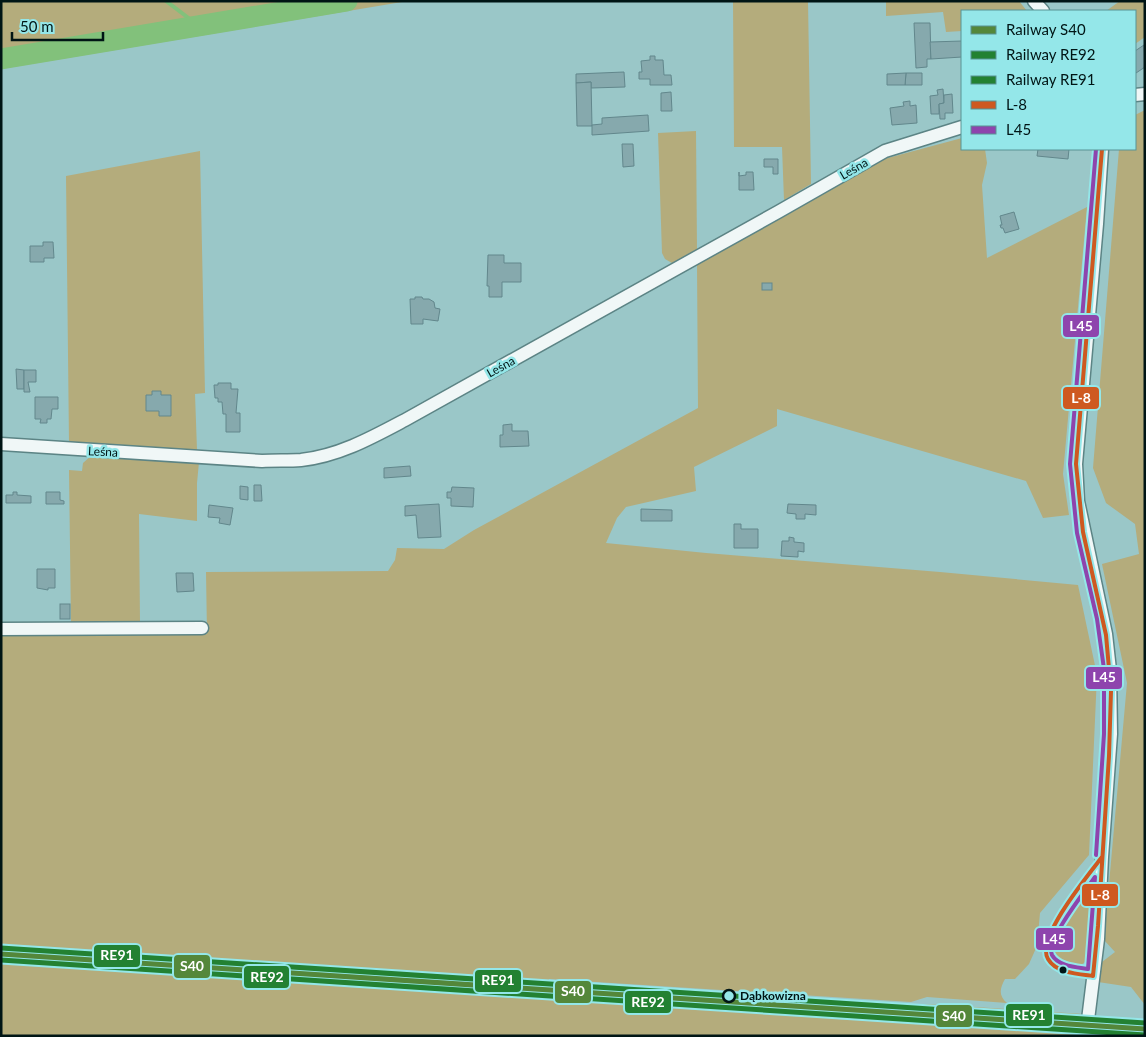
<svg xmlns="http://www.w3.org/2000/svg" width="1146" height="1037" font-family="Lato,sans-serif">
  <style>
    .built { fill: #83ccce }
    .green { fill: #b4ac7c }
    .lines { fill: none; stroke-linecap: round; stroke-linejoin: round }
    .stream { stroke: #82c17b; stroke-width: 4 }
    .river { stroke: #82c17b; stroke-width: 21 }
    .building { fill: #86a9ad; stroke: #62878c }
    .street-casing { stroke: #5c8485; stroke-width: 15 }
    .street { stroke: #f0f7f7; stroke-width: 12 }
    .bus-1-casing { stroke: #94e7e9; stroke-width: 8 }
    .bus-2-casing { stroke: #94e7e9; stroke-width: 8 }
    .bus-1 { stroke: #ce5920; stroke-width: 4 }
    .bus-2 { stroke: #8e44ad; stroke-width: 4 }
    .rail-1-casing { stroke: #94e7e9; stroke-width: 9 }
    .rail-2-casing { stroke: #94e7e9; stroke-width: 9 }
    .rail-3-casing { stroke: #94e7e9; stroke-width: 9 }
    .rail-1 { stroke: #54873a; stroke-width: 5 }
    .rail-2 { stroke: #238132; stroke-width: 5 }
    .rail-3 { stroke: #238132; stroke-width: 5 }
    .bus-dot { fill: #001515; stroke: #94e7e9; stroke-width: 2 }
    .stop-dot { fill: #94e7e9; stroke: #001515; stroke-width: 2.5 }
    .labels { text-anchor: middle; stroke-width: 5; stroke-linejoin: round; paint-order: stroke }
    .street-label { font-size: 12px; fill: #001515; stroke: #94e7e9 }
    .stop-label { font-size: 12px; font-weight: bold; fill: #001515; stroke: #94e7e9; text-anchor: start }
    .line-badge { stroke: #94e7e9; stroke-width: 2 }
    .badge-label { font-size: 14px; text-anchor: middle; font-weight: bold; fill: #fff }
  </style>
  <rect width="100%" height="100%" fill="#9ac7c8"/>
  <!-- built -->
  <g class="built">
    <path d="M1 951 548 987 1083 1021 1082 1029 104 964 1 957Z"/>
    <path d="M1093 1022 1145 1026V1033L1092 1029Z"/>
  </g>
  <!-- green -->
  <g class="green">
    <path d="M1 1H408L1 69Z"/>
    <path d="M733 1H808L811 184 784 200 782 147H734Z"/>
    <path d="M886 1H1019L1027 11H962V31L946 32 943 12 886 16Z"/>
    <path d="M1120 1H1145V37L1135 44V11H1106Z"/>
    <path d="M1145 110V1005L1131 987 1098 982 1102 962 1115 952 1104 940 1127 683 1102 564 1139 554 1135 524 1106 503 1093 468 1119 149H1135V115Z"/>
    <path d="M696 131 697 251 672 263 665 259 662 253 658 133Z"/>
    <path d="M962 138V149H985L987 163 982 185 987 258 1087 207 1063 474 1069 515 1043 518 1026 481 777 409V426L694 467 696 491 626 507 617 518 606 543 706 553 940 572 1078 585 1097 675 1089 855 1040 913 1037 946 1029 964 1015 979H1005C1000 988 998 995 1007 1003L927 997 911 1002 549 979 548 987 1 951V635L207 634 206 572 388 571 395 560 397 548 444 549 474 530 698 408 697 264 774 218 884 159Z"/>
    <path d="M200 151 205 393 195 394 197 450 69 443 66 176Z"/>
    <path d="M92 455 199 462 197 483V521L139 514 140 623 71 624 69 470 82 471 83 463Z"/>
    <path d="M1096 873 1093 942C1092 947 1091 953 1088 958 1081 972 1057 967 1053 953 1052 949 1053 944 1053 941Z"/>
    <path d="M1 957 1082 1029 1081 1036H1Z"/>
    <path d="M927 1004 1084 1014 1083 1021 910 1010V1007Z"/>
    <path d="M1092 1029 1145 1033V1036H1091Z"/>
  </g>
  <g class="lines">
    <!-- stream -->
    <path class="stream" d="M166 1 199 26"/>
    <!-- river -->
    <path class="river" d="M1 59 347 1"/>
  </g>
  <!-- building -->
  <g class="building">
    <path d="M914 23H930L931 59H927V67L916 68Z"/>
    <path d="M962 41V57L931 59 930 42Z"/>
    <path d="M1144 45 1145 67 1136 73 1135 71V51Z"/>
    <path d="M650 56H655V60H663L664 75H671L672 85H650V79H639V72H642L641 61 650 60Z"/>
    <path d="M624 72 625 87 591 88V82L576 83V74Z"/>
    <path d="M906 73H922V85H905Z"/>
    <path d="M906 73 905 85H887V74Z"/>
    <path d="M591 82 592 126H577L576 83Z"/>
    <path d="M943 89 944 103 939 104V114H931L930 96 938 95 937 90Z"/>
    <path d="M671 92 672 111H661V93Z"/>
    <path d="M952 94 953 113H945V119H940L939 104 944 103V95Z"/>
    <path d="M910 101V106L916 105 917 123 892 125 890 108 904 106 903 102Z"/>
    <path d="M648 115 649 131 592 135V125L602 124V118Z"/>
    <path d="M622 144H633L634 166 623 167Z"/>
    <path d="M1038 149H1069L1068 159 1037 156Z"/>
    <path d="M764 159H778V174H773V167H764Z"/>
    <path d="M739 172V176L746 175V172H753L754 190H739Z"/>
    <path d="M1014 212 1019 229 1005 233 1003 228H1001L1000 225H1002L1000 216Z"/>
    <path d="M43 242H53L54 258H44V262H30V246H43Z"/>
    <path d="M488 255H504V263H521V282H502V297H489V286H487Z"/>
    <rect x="762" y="283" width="10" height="7"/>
    <path d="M415 297H422L423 299H429L434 302 435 308 440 309 438 321 423 319V324H411L410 299H415Z"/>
    <path d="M16 369 24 370V389H17Z"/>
    <path d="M24 370H36V382H28L30 392H24Z"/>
    <path d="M218 383H231V389H238L236 413H240V432H226V414H223L222 402H218V398H215L214 385H218Z"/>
    <path d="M152 391H161V395H171V416H159V411H146V395H152Z"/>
    <path d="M35 397H58V409H52L51 419H47V423H40L41 419H35Z"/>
    <path d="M512 424V431H528L529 446 500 447V435H503V425Z"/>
    <path d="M410 466 411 476 384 478V468Z"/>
    <path d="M254 485H261L262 501H254Z"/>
    <path d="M240 486 248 487V500L240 499Z"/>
    <path d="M452 487 474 488 473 507 451 506V498H447V492H451Z"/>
    <path d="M13 492H17V495L31 496V503H6V495H13Z"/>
    <path d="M46 492H60V500L64 501V504H46Z"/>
    <path d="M439 504 441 537 418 538 416 515 405 516V506Z"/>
    <path d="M788 504 816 505V515L805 514V519H796V514L787 513Z"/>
    <path d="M209 505 233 508 230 525 219 523 220 518 208 517Z"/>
    <path d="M641 509 672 510V521H641Z"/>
    <path d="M734 524H741V529H758V548H734Z"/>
    <path d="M789 537 794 538V542L804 543V552L798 551V557L781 556 782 541H789Z"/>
    <path d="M37 569H55V588H48V590L37 588Z"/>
    <path d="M176 573H193L194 591 177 592Z"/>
    <rect x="60" y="604" width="10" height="15"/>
  </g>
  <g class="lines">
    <!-- street casing -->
    <g class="street-casing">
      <g id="street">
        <path d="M1034 1 1043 11"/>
        <path d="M1135 95 1145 94"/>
        <path d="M1 444 262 461C274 460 288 461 301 460 339 456 373 437 405 420L778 212 885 151 962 127"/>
        <path d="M1 629 202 628"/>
        <path d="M1086 1036 1098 939 1102 857 1111 734 1110 670 1106 634 1078 501 1076 464 1097 224 1102 149"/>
      </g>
    </g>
    <!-- street -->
    <use href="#street" class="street"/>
    <!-- bus-1 casing -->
    <g class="bus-1-casing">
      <path id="bus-1" d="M1102 149 1076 464 1083 532 1106 635 1111 691 1109 756 1098 926 1093 976C1078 974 1056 973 1048 959 1035 939 1089 874 1102 857"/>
    </g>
    <!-- bus-2 casing -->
    <g class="bus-2-casing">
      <g id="bus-2">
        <path d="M1096 149 1070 464 1077 533 1097 619 1104 669V734L1096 855"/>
        <path d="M1095 877 1088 969C1076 967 1058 966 1052 955 1045 941 1086 890 1095 877Z"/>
      </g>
    </g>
    <!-- bus-1 -->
    <use href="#bus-1" class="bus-1"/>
    <!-- bus-2 -->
    <use href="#bus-2" class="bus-2"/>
    <!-- rail-1 casing -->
    <g class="rail-1-casing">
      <path id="rail-1" d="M1 954 1145 1029"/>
    </g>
    <!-- rail-2 casing -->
    <g class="rail-2-casing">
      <path id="rail-2" d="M1 960 1145 1035"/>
    </g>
    <!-- rail-3 casing -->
    <g class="rail-3-casing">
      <path id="rail-3" d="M1 948 1145 1023"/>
    </g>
    <!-- rail-1 -->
    <use href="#rail-1" class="rail-1"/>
    <!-- rail-2 -->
    <use href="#rail-2" class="rail-2"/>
    <!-- rail-3 -->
    <use href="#rail-3" class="rail-3"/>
  </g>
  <!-- markers -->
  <circle class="bus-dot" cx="1063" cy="970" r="4.5"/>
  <circle class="stop-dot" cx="729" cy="996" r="6"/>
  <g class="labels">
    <!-- street labels -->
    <g class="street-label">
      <text transform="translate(854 169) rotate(-30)" y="4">Leśna</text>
      <text transform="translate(501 367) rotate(-29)" y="4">Leśna</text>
      <text transform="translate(103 452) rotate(3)" y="4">Leśna</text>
    </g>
    <!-- stop labels -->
    <g class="stop-label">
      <text x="740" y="1000">Dąbkowizna</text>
    </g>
  </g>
  <g class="line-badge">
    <rect x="1062" y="314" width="38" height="24" rx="5" fill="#8e44ad"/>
    <rect x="1062" y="386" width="38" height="24" rx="5" fill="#ce5920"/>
    <rect x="1085" y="666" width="38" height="24" rx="5" fill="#8e44ad"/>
    <rect x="1081" y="883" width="38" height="24" rx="5" fill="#ce5920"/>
    <rect x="1035" y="927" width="39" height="24" rx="5" fill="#8e44ad"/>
    <rect x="93" y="944" width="48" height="24" rx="5" fill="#238132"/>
    <rect x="173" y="954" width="38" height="25" rx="5" fill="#54873a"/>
    <rect x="243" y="965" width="47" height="24" rx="5" fill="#238132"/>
    <rect x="474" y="969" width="48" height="24" rx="5" fill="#238132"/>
    <rect x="554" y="980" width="38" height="24" rx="5" fill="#54873a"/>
    <rect x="624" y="990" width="48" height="24" rx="5" fill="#238132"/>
    <rect x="1005" y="1003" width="48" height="24" rx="5" fill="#238132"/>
    <rect x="935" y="1004" width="38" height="24" rx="5" fill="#54873a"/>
  </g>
  <g class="badge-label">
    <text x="1081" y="331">L45</text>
    <text x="1081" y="403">L-8</text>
    <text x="1104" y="682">L45</text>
    <text x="1100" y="900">L-8</text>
    <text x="1054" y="944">L45</text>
    <text x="117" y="960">RE91</text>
    <text x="192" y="971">S40</text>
    <text x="267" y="982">RE92</text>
    <text x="498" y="985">RE91</text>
    <text x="573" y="996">S40</text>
    <text x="648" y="1007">RE92</text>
    <text x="1029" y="1020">RE91</text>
    <text x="954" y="1021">S40</text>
  </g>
  <!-- border -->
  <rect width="1146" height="1037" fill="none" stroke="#001515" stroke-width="5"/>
  <!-- legend -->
  <rect x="961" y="10" width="175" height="140" fill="#94e7e9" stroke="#599394"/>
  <rect x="971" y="26" width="25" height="8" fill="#54873a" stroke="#599394"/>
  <text x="1006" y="35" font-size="15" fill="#001515">Railway S40</text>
  <rect x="971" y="51" width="25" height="8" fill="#238132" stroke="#599394"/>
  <text x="1006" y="60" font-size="15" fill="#001515">Railway RE92</text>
  <rect x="971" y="76" width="25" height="8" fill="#238132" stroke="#599394"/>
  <text x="1006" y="85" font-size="15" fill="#001515">Railway RE91</text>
  <rect x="971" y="101" width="25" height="8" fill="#ce5920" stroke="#599394"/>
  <text x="1006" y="110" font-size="15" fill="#001515">L-8</text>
  <rect x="971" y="126" width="25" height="8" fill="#8e44ad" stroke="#599394"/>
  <text x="1006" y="135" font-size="15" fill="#001515">L45</text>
  <!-- scale -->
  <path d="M12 32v8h91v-8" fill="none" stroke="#001515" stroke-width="2.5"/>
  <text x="20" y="32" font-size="15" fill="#001515" stroke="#94e7e9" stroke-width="4" paint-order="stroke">50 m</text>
</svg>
